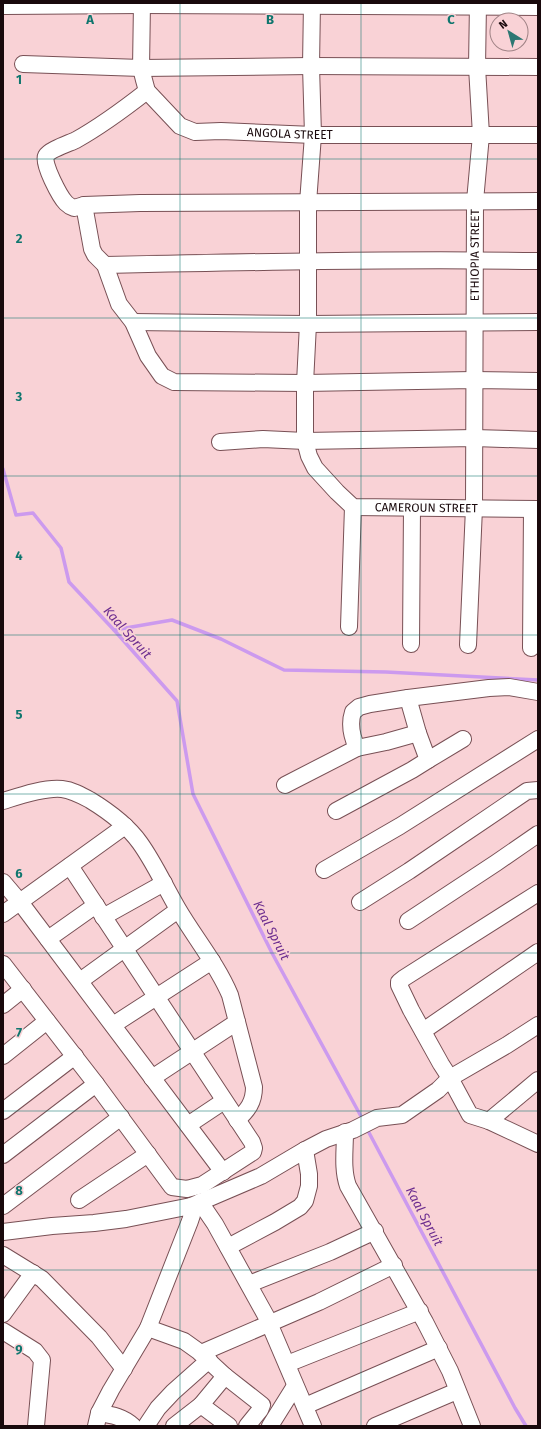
<svg xmlns="http://www.w3.org/2000/svg" width="541" height="1429" font-family="'Fira Sans',sans-serif">
  <style>
    .lines { fill: none; stroke-linecap: round; stroke-linejoin: round }
    .stream { stroke: #cc9aee; stroke-width: 3.5 }
    .minor-casing { stroke: #785055; stroke-width: 18 }
    .minor { stroke: #fff; stroke-width: 16 }
    .grid { fill: none; stroke: #0f766e; stroke-width: 1; stroke-opacity: 0.55 }
    .labels { text-anchor: middle; stroke-width: 3; stroke-linejoin: round; paint-order: stroke }
    .street-label { font-size: 12px; fill: #19090c; stroke: #f9d2d6 }
    .water-label { font-size: 13px; font-style: italic; fill: #6c2d8f; stroke: #f9d2d6 }
    .grid-label { font-size: 13px; text-anchor: middle; font-weight: bold; fill: #0f766e; stroke: #f9d2d6; stroke-width: 3; stroke-linejoin: round; paint-order: stroke }
  </style>
  <rect width="100%" height="100%" fill="#f9d2d6"/>
  <g class="lines">
    <!-- stream -->
    <g class="stream">
      <path d="M3 469 16 515 33 513 61 548 69 582 114 630 177 701 193 794 272 953 363 1120"/>
      <path d="M114 630 172 620 221 639 284 670 386 672 538 680"/>
      <path d="M366 1127 515 1408 526 1426"/>
    </g>
    <!-- minor casing -->
    <g class="minor-casing">
      <g id="minor">
        <path id="s1" d="M142 3 141 68 144 80 147 91 180 126 195 132 221 131 313 135H538"/>
        <path id="s2" d="M312 3 311 66 313 135 308 203V324L305 383V441L309 456 315 468 337 492 353 507 538 509"/>
        <path d="M4 6 142 5 538 7"/>
        <path d="M23 64 141 68 311 66 538 67"/>
        <path d="M147 91C124 109 101 126 76 140 70 143 49 150 46 156 42 163 60 197 66 203 68 205 71 207 74 208L84 205 92 249 95 255 105 265 119 304 133 322 148 356 162 376 174 382 305 383 473 380 538 381"/>
        <path d="M84 205 140 203 538 201"/>
        <path d="M105 265C249 262 394 259 538 261"/>
        <path d="M133 322 308 324 538 322"/>
        <path d="M220 442 263 439 305 441 474 438 538 440"/>
        <path d="M349 627 353 507"/>
        <path d="M411 644 412 508"/>
        <path id="s3" d="M468 645 474 508 475 201 481 135 477 67 478 3"/>
        <path d="M531 648 532 509"/>
        <path d="M357 748 386 742 418 733 408 698"/>
        <path d="M428 760 463 739"/>
        <path d="M285 785 357 748C352 737 349 724 353 712L359 707 370 704 408 698 489 688 509 687 538 692"/>
        <path d="M3 801C19 796 45 787 62 789 72 790 81 795 90 800 108 811 128 826 140 843 155 864 165 887 178 909 195 938 217 964 230 995L254 1087C254 1102 248 1110 237 1120"/>
        <path d="M336 811 412 770 428 760 418 733"/>
        <path d="M324 870 400 826 538 739"/>
        <path d="M3 882 20 902 223 1172"/>
        <path d="M538 893 404 978 399 982V985L411 1010 441 1064 450 1078 507 1045 538 1025"/>
        <path d="M360 902 409 871 527 791 538 790"/>
        <path d="M3 914 125 826"/>
        <path d="M103 917 164 883"/>
        <path d="M408 921 496 863 538 834"/>
        <path d="M48 939 96 905"/>
        <path d="M3 964 96 1084 172 1187 187 1189 202 1185 253 1152 254 1148 252 1142 70 866"/>
        <path d="M80 981 178 910"/>
        <path d="M3 1005 23 989"/>
        <path d="M113 1025 212 961"/>
        <path d="M423 1031 538 952"/>
        <path d="M3 1056 47 1021"/>
        <path d="M152 1078 237 1022"/>
        <path d="M3 1111 75 1056"/>
        <path d="M489 1121 538 1080"/>
        <path d="M188 1125 224 1101"/>
        <path d="M345 1132C345 1150 342 1169 348 1186L425 1322 450 1371 472 1426"/>
        <path d="M3 1155 96 1084"/>
        <path d="M79 1200 148 1154"/>
        <path d="M200 1202 215 1224 266 1316 313 1426"/>
        <path d="M3 1206 121 1117"/>
        <path d="M191 1206 261 1176 305 1150 326 1139 353 1130 377 1118 402 1115 438 1090 450 1078 470 1115 489 1121 538 1144"/>
        <path d="M3 1232 52 1226 94 1223 126 1219 191 1206 192 1215 190 1221 148 1328 111 1390 99 1413 96 1426"/>
        <path d="M228 1247 275 1222 300 1207 305 1201 309 1186V1174L305 1150"/>
        <path d="M3 1255 42 1279 99 1337 124 1369"/>
        <path d="M249 1284 330 1252 375 1231"/>
        <path d="M3 1314 33 1273"/>
        <path d="M148 1328 184 1341 198 1351 225 1376 201 1405 229 1426"/>
        <path d="M3 1331 35 1351 42 1360 36 1426"/>
        <path d="M201 1353 319 1302 394 1265"/>
        <path d="M287 1364 420 1311"/>
        <path d="M225 1376 262 1405 260 1410 247 1426"/>
        <path d="M305 1406 439 1348"/>
        <path d="M99 1413C113 1415 123 1417 133 1426"/>
        <path d="M146 1426 158 1408 173 1392 209 1360"/>
        <path d="M174 1426 201 1405"/>
        <path d="M270 1426 295 1386"/>
        <path d="M375 1426 457 1391"/>
      </g>
    </g>
    <!-- minor -->
    <use href="#minor" class="minor"/>
  </g>
  <!-- grid -->
  <path class="grid" d="M180 3V1426M361 3V1426M3 159H538M3 318H538M3 476H538M3 635H538M3 794H538M3 953H538M3 1111H538M3 1270H538"/>
  <g class="labels">
    <!-- street labels -->
    <g class="street-label">
      <text dy="4" stroke="none"><textPath href="#s1" startOffset="248">ANGOLA STREET</textPath></text>
      <text dy="4" stroke="none"><textPath href="#s3" startOffset="390">ETHIOPIA STREET</textPath></text>
      <text dy="4" stroke="none"><textPath href="#s2" startOffset="595">CAMEROUN STREET</textPath></text>
    </g>
    <!-- water labels -->
    <g class="water-label">
      <text transform="translate(128 632) rotate(48)" y="5">Kaal Spruit</text>
      <text transform="translate(272 930) rotate(63)" y="5">Kaal Spruit</text>
      <text transform="translate(425 1216) rotate(62)" y="5">Kaal Spruit</text>
    </g>
  </g>
  <g class="grid-label">
    <text x="90" y="24">A</text>
    <text x="270" y="24">B</text>
    <text x="451" y="24">C</text>
    <text x="19" y="84">1</text>
    <text x="19" y="243">2</text>
    <text x="19" y="401">3</text>
    <text x="19" y="560">4</text>
    <text x="19" y="719">5</text>
    <text x="19" y="878">6</text>
    <text x="19" y="1037">7</text>
    <text x="19" y="1195">8</text>
    <text x="19" y="1354">9</text>
  </g>
  <!-- border -->
  <rect width="541" height="1429" fill="none" stroke="#19090c" stroke-width="8"/>
  <!-- north arrow -->
  <g transform="translate(509 32) rotate(323)"><circle r="19" fill="#f9d2d6" stroke="#9f8285"/>
  <path d="M0-3L7 15L0 10L-7 15Z" fill="#2d7773"/>
  <text y="-6" font-size="11" font-weight="bold" text-anchor="middle" fill="#19090c">N</text>
  </g>
</svg>
